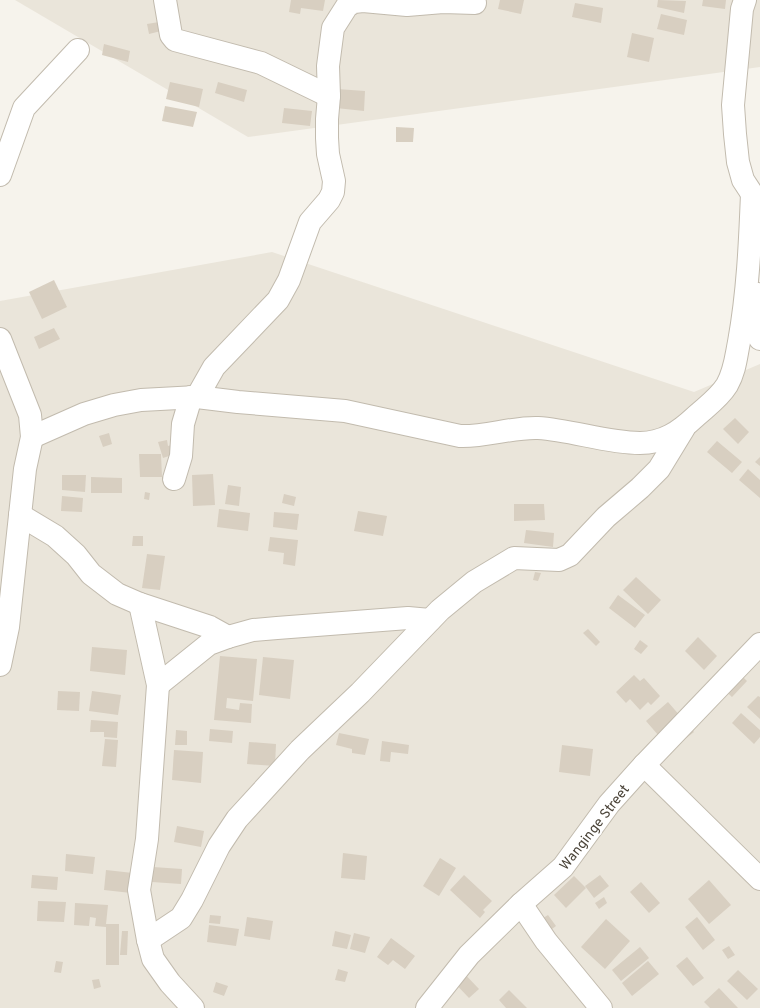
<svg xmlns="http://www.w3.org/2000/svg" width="760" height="1008" font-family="Overpass,sans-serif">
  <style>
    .residential { fill: #eae5da }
    .building { fill: #d8cfc1 }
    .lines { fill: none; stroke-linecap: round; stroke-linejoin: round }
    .minor-casing { stroke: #c2bbae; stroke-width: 24 }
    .minor { stroke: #fff; stroke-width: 22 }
    .labels { text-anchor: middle; stroke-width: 4; stroke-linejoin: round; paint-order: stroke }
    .street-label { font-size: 14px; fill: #4b4439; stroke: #fff }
  </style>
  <rect width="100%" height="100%" fill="#f6f3ec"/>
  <!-- residential -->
  <g class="residential">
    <path d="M15 0H760V67L248 137Z"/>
    <path d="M272 252 694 392 760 364V1008H0V301Z"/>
  </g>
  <!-- building -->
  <g class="building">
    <path d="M291 0H325L323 11 301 8 300 14 289 12Z"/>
    <path d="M500 0H524L521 14 498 9Z"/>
    <path d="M658 0 686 1 684 13 657 7Z"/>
    <path d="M703 0H726L725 9 702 6Z"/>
    <path d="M575 3 603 8 601 23 572 17Z"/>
    <path d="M661 14 687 20 684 35 657 29Z"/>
    <path d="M159 22 161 31 149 34 147 24Z"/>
    <path d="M632 33 654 38 649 62 627 57Z"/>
    <path d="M104 44 130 51 128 62 102 55Z"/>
    <path d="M170 82 203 89 199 107 166 99Z"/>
    <path d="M218 82 247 90 244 102 215 93Z"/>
    <path d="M337 89 365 91 364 111 336 108Z"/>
    <path d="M165 106 197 112 193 127 162 121Z"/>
    <path d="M284 108 312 111 310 126 282 123Z"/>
    <path d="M396 127 414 128 413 142H396Z"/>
    <path d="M54 280 67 307 42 319 29 292Z"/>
    <path d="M54 328 60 339 39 349 34 337Z"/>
    <path d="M735 418 749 432 738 444 723 429Z"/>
    <path d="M109 433 112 444 103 447 99 436Z"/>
    <path d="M167 440 168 446 175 444 178 453 163 458 158 442Z"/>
    <path d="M717 441 742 462 732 473 707 452Z"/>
    <path d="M139 454H161L162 477H140Z"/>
    <path d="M760 457V466L755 462Z"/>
    <path d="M748 469 760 480V498L739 480Z"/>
    <path d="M213 474 215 505 193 506 192 475Z"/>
    <path d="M62 475H86L85 492 62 490Z"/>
    <path d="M91 477 122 478V493H91Z"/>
    <path d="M228 485 241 487 239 506 225 504Z"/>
    <path d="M145 492 150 493 149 500 144 499Z"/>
    <path d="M284 494 296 497 294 506 282 503Z"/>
    <path d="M62 496 83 498 82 512 61 511Z"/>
    <path d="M514 504H544L545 520 514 521Z"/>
    <path d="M219 509 250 513 248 531 217 527Z"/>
    <path d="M358 511 387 516 383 536 354 531Z"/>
    <path d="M274 512 299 514 297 530 273 527Z"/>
    <path d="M526 530 554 533 553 547 524 543Z"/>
    <path d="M133 536H143V546H132Z"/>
    <path d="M270 537 298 540 295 566 283 564 284 553 268 551Z"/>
    <path d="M147 554 165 556 160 590 142 588Z"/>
    <path d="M535 572 541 573 538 581 533 580Z"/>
    <path d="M636 577 661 600 648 614 623 590Z"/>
    <path d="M618 595 645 615 635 628 609 608Z"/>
    <path d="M588 629 600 642 596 646 583 633Z"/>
    <path d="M698 637 717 656 704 670 685 651Z"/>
    <path d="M640 640 648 646 641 654 634 649Z"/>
    <path d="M92 647 127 650 125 675 90 671Z"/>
    <path d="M734 655 746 667 740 674 747 681 732 697 712 678Z"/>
    <path d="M220 656 257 659 253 701 227 698 226 708 239 710 240 703 252 704 251 723 214 720Z"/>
    <path d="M263 657 294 660 290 699 259 695Z"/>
    <path d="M634 675 640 681 644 678 660 696 651 705 648 702 640 710 630 699 626 703 616 692Z"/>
    <path d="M58 691 80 692 79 711 57 710Z"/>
    <path d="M92 691 121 695 118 715 89 711Z"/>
    <path d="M758 696 760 697V719L747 707Z"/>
    <path d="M668 702 694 732 685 739 678 731 665 743 646 721Z"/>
    <path d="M741 713 760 730V737L754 744 732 723Z"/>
    <path d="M91 720 118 722 117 738 104 737V732H90Z"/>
    <path d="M210 729 233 731 232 743 209 741Z"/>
    <path d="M176 730 187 731V745H175Z"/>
    <path d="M339 733 369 739 365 755 352 753V749L336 745Z"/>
    <path d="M105 739 118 740 116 767 102 766Z"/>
    <path d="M382 741 409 745 408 754 391 752 390 762 380 761Z"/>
    <path d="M249 742 276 744 275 766 247 764Z"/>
    <path d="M562 745 593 749 590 776 559 772Z"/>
    <path d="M174 750 203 752 201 783 172 780Z"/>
    <path d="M177 826 204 831 201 847 174 842Z"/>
    <path d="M343 853 367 856 365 880 341 878Z"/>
    <path d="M66 854 95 857 93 874 65 871Z"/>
    <path d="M440 858 456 868 439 896 423 886Z"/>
    <path d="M153 867 182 869 181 884 152 882Z"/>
    <path d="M106 870 133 873 131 893 104 890Z"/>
    <path d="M32 875 58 877 57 890 31 888Z"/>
    <path d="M464 875 492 901 483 910 485 912 480 918 450 890Z"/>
    <path d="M600 875 609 886 594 898 585 886Z"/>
    <path d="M574 876 586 888 566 908 554 895Z"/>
    <path d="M709 880 731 905 709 924 688 899Z"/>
    <path d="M641 882 660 903 649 913 630 892Z"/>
    <path d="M604 897 607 903 599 909 595 903Z"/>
    <path d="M38 901 66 902 64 922 37 921Z"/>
    <path d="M75 903 108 905 106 924H119V965H106V927L95 926 96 918 90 917 89 926 74 925Z"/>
    <path d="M210 915 221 916 220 924 209 923Z"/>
    <path d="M548 915 556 926 548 932 540 920Z"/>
    <path d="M247 917 273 921 270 940 244 936Z"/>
    <path d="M697 917 715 940 703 950 685 927Z"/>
    <path d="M606 919 630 941 605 969 581 947Z"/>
    <path d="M209 925 239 929 236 946 207 942Z"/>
    <path d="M122 931H128L127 955H120Z"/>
    <path d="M335 931 351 935 347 949 332 946Z"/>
    <path d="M354 933 370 937 365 953 350 949Z"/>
    <path d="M391 938 415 956 405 969 393 960 388 965 377 957Z"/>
    <path d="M729 946 735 955 728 959 722 950Z"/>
    <path d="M640 947 649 958 621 981 612 970Z"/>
    <path d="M687 957 704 978 693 986 676 966Z"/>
    <path d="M56 961 63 962 61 973 54 972Z"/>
    <path d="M648 961 659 974 632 996 622 983Z"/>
    <path d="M459 968 479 989 469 998 449 977Z"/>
    <path d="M338 969 348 972 345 982 335 980Z"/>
    <path d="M738 970 758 989 747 1000 727 981Z"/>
    <path d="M99 979 101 987 94 989 92 980Z"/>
    <path d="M216 982 228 986 224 996 213 992Z"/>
    <path d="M719 988 738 1008H710L704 1002Z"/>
    <path d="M509 990 527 1008H506L499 1000Z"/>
  </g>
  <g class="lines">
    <!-- minor casing -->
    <g class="minor-casing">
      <g id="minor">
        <path d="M165 0 171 35 175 40 261 63 329 96"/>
        <path d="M745 0 742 9 733 105 735 134 738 162 743 180 760 206"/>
        <path d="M0 175 24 108 78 50"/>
        <path d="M758 294 757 318 760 339"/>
        <path d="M0 339 30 415 32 437 25 469 8 627 0 665"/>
        <path d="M197 397 214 367 278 300 289 280 310 222 329 200 333 192 334 181 328 154 327 138V119L329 96 328 66 333 28 347 6 354 2 363 1 407 5 443 2 475 3"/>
        <path d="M32 437 84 414 114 405 141 400 197 397 238 402 345 411 460 436C486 437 512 427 538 428 572 430 606 443 640 443 663 443 679 432 695 417 707 406 719 398 727 385 735 371 736 357 739 342 748 292 750 244 752 194"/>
        <path d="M174 479 181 456 183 424 191 397"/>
        <path d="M20 515 55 536 76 555 91 574 117 594 140 604 210 627 228 637"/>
        <path d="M140 604 158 685 147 839 139 890 148 940 153 959 170 983 193 1008"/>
        <path d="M158 685 209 644 228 637 253 630 277 628 408 618 430 620"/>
        <path d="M644 765 760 879"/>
        <path d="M521 904 546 941 601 1008"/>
        <path d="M148 940 181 918 192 900 219 846 237 819 300 750 360 693 440 610 474 582 514 558 559 560 570 555 606 517 640 488 659 469 684 428"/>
        <path d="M427 1008 469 955 521 904 563 867 609 804 644 765 760 644"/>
      </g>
    </g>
    <!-- minor -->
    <use href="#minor" class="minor"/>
  </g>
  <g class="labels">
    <!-- street labels -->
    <g class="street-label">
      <text transform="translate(594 827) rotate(-52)" y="5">Wanginge Street</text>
    </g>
  </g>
</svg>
